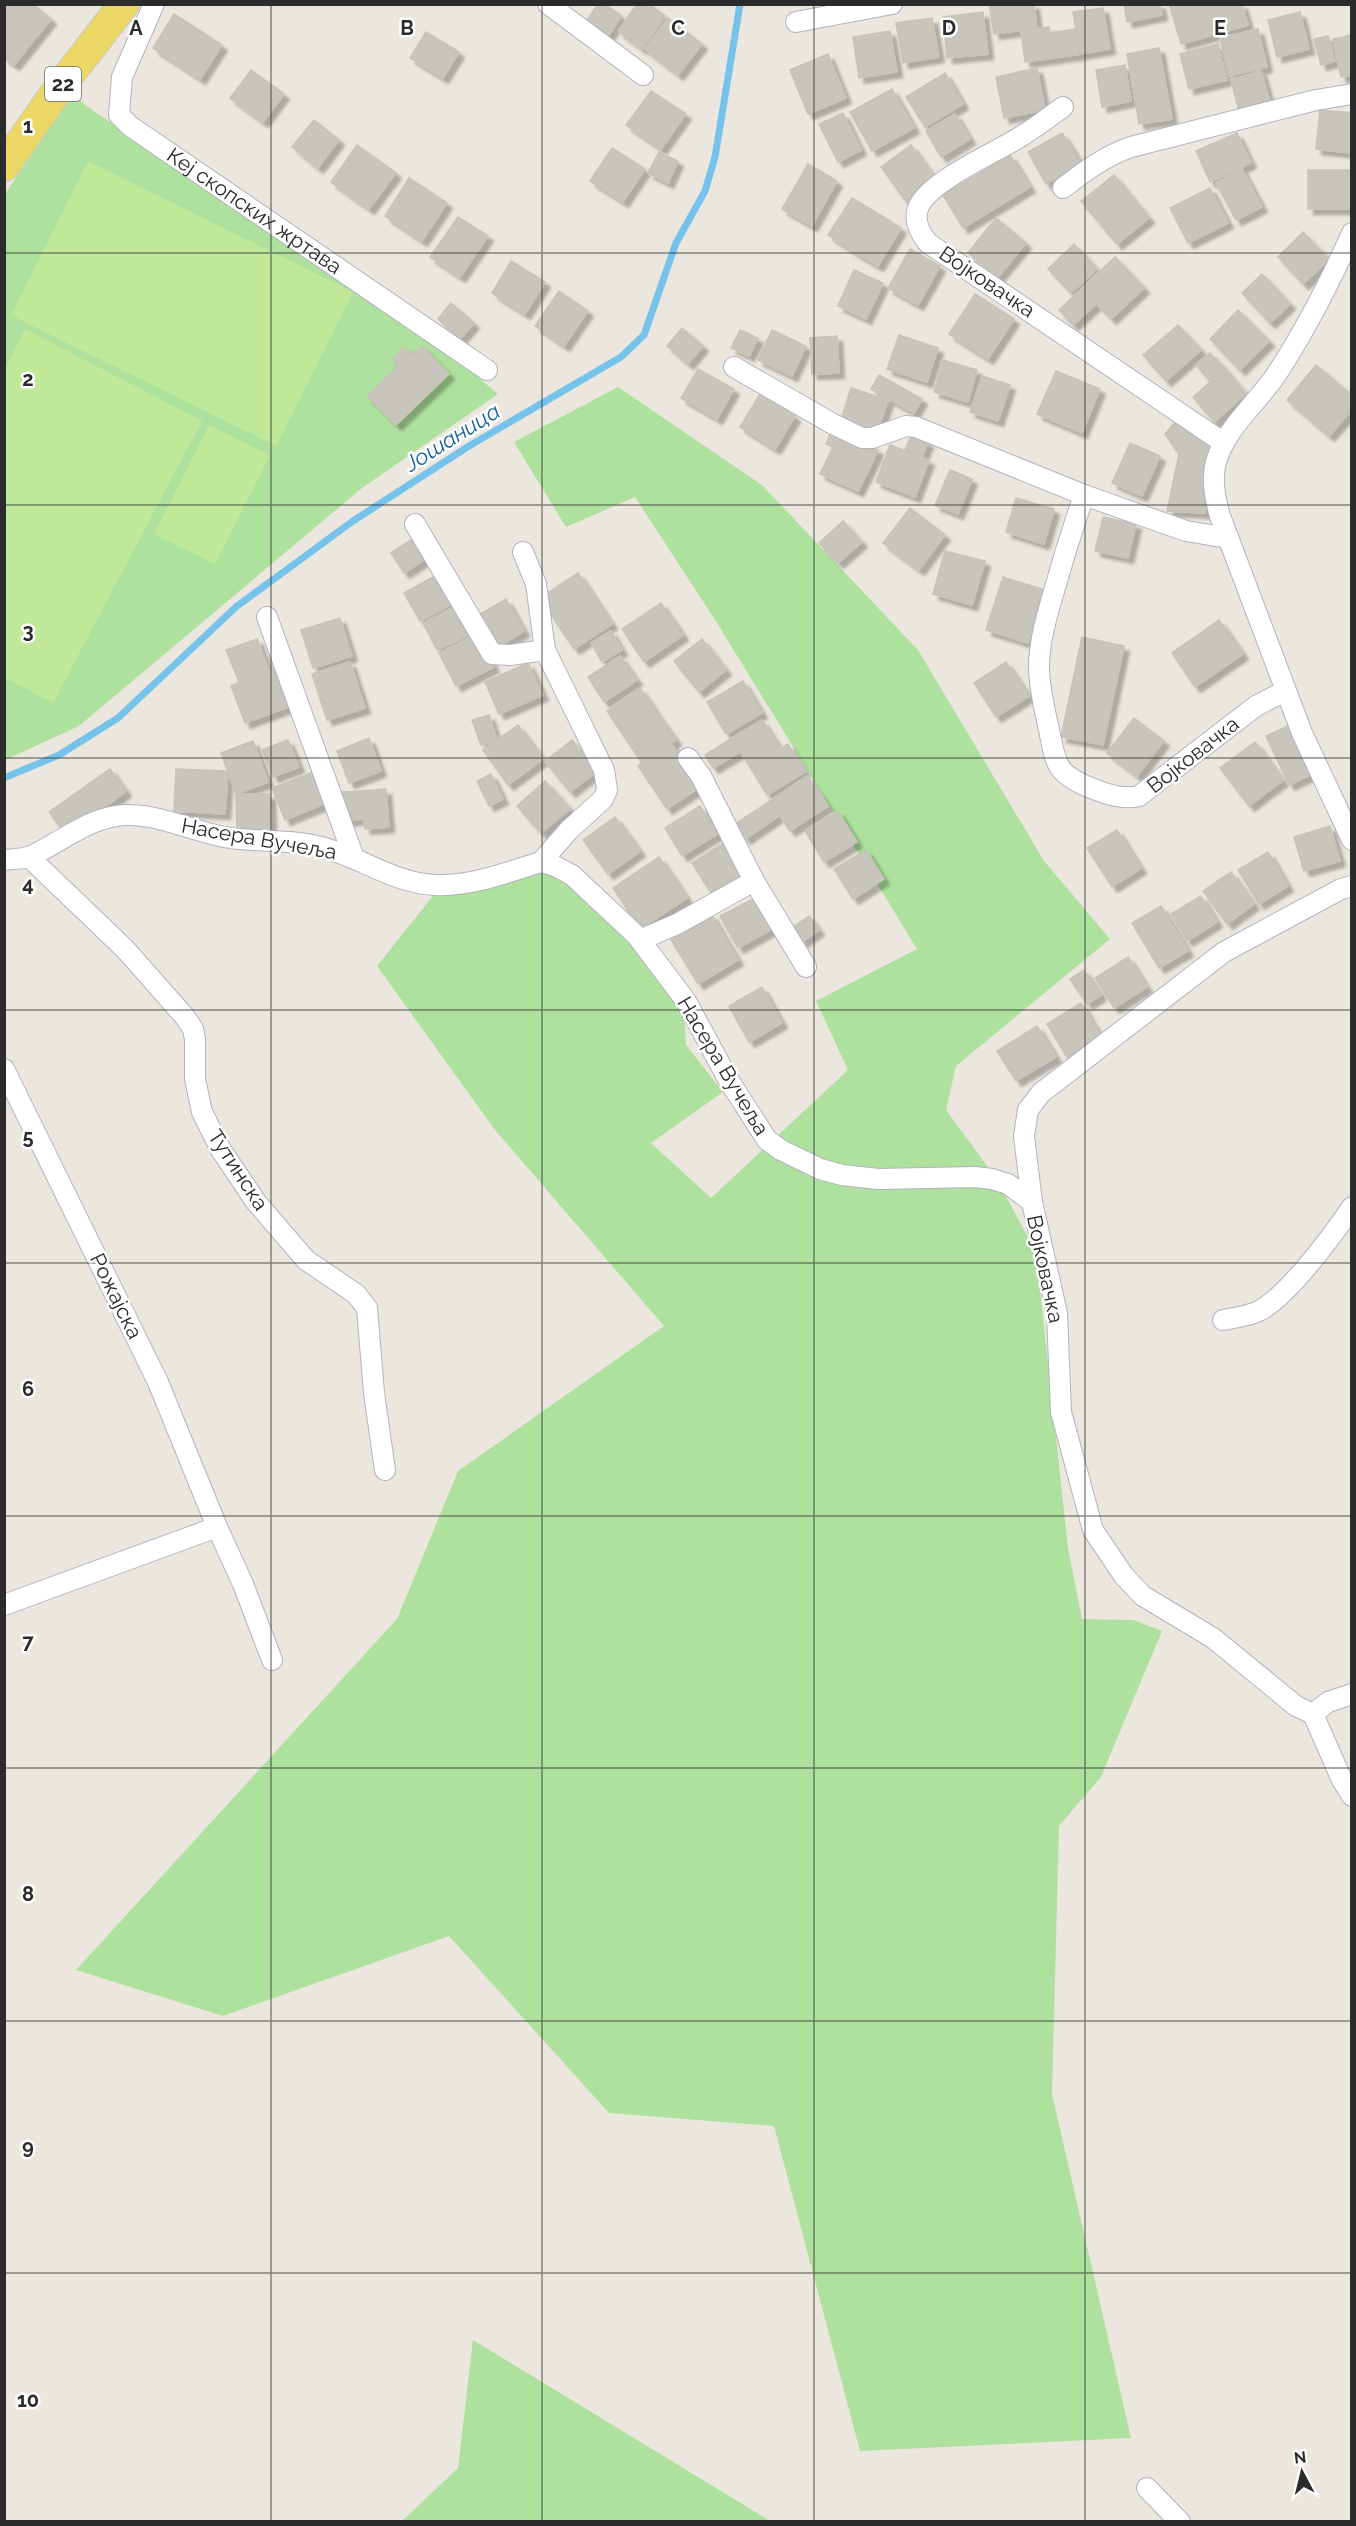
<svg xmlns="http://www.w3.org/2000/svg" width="1356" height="2526" font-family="Raleway,sans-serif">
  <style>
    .green { fill: #aee19d }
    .pitch { fill: #c0e899 }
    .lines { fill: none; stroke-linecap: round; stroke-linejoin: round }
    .stream { stroke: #75c2ea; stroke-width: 7 }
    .building { fill: #c8c5bc; stroke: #c8c3b8; stroke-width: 1.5; filter: url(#shadow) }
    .street-casing { stroke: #b1b3be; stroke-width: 22 }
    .primary-casing { stroke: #c8c8c8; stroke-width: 32 }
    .street { stroke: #fff; stroke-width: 20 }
    .primary { stroke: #ebd764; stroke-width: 30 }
    .grid { fill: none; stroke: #2b2b2b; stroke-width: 1.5; stroke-opacity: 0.55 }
    .labels { text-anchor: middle; stroke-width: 5; stroke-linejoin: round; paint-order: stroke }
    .shield { fill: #fff; stroke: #6b6b6b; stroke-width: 1.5 }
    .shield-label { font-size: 20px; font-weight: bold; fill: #2b2b2b }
    .street-label { font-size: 21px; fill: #2b2b2b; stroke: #fff }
    .water-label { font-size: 22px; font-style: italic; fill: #135f98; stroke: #fff }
    .grid-label { font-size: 20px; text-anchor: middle; font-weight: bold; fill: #2b2b2b; stroke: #fff; stroke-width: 5; stroke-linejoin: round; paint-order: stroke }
  </style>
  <defs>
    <filter id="shadow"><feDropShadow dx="5.5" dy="5.5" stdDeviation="1.5" flood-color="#0004"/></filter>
  </defs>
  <rect width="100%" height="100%" fill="#ece7de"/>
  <!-- green -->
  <g class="green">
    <path d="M72 94 92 110 407 317 498 394 362 488 79 726 5 760V194Z"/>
    <path d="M618 387 762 485 918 650 1044 861 1110 939 956 1066 946 1110 996 1178 1036 1252 1068 1548 1082 1619 1133 1620 1162 1631 1101 1777 1059 1826 1052 2094 1131 2438 860 2451 774 2126 609 2113 449 1936 223 2016 76 1970 397 1619 458 1471 664 1326 495 1130 377 966 436 892 521 874 553 871 635 942 684 1007 686 1045 723 1092 651 1143 711 1198 848 1070 816 1001 917 949 717 623 635 497 566 527 514 442Z"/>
    <path d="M473 2340 770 2521H402L458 2468Z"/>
  </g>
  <!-- pitch -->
  <g class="pitch">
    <path d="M88 161 353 292 276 446 11 315Z"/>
    <path d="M25 329 202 421 53 703 5 678V368Z"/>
    <path d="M209 425 270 455 215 564 154 534Z"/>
  </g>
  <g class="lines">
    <!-- stream -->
    <path class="stream" d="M4 778 59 755 118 718 237 606 353 521 469 446 621 357 644 335 676 243 705 191 715 157 740 4"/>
  </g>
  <!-- building -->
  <g class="building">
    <path d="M4 4H33L51 19 14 65 4 58Z"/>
    <path d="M598 4H604L622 16 606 39 584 24Z"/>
    <path d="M637 4H649L665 16 642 49 618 31Z"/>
    <path d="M989 4H1034L1037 28 994 34Z"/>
    <path d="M1124 4H1160L1162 15 1127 22Z"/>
    <path d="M1169 4H1242L1248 25 1181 44Z"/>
    <path d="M1103 8 1110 49 1080 54 1073 12Z"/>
    <path d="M983 12 988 54 947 58 943 17Z"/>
    <path d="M1300 12 1309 49 1277 57 1268 20Z"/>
    <path d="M174 14 222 45 200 79 153 48Z"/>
    <path d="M668 18 702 44 678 75 645 49Z"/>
    <path d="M932 18 939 57 903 63 896 23Z"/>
    <path d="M1049 27 1053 58 1025 62 1021 30Z"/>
    <path d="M1075 29 1080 54 1053 58 1050 33Z"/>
    <path d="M1258 29 1267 67 1229 76 1220 38Z"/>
    <path d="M890 31 897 72 859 78 853 37Z"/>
    <path d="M426 32 459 52 443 78 410 58Z"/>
    <path d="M1352 35V75L1341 77 1333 39Z"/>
    <path d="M1328 36 1335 61 1321 65 1314 39Z"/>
    <path d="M1218 44 1227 80 1189 89 1180 54Z"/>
    <path d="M1159 48 1172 119 1139 124 1127 54Z"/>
    <path d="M828 54 846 98 808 114 790 70Z"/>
    <path d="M1125 65 1131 101 1102 107 1096 70Z"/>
    <path d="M1037 68 1045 110 1004 118 996 77Z"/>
    <path d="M251 70 284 94 263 122 230 98Z"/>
    <path d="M1261 71 1270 102 1239 111 1231 80Z"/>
    <path d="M945 73 963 104 925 127 906 97Z"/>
    <path d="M892 89 914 128 872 151 850 112Z"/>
    <path d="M651 91 686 114 661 149 626 125Z"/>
    <path d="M1320 110 1352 113 1351 153 1316 149Z"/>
    <path d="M843 113 861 150 838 162 819 124Z"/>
    <path d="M955 114 970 139 941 157 926 131Z"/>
    <path d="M314 120 339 140 318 168 292 147Z"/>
    <path d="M1062 133 1081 164 1046 184 1028 152Z"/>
    <path d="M1237 133 1251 163 1210 182 1196 151Z"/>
    <path d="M357 145 396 173 369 209 331 182Z"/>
    <path d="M911 145 937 181 907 203 881 167Z"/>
    <path d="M612 148 645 169 623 202 590 181Z"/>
    <path d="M659 152 678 161 668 183 648 173Z"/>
    <path d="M1010 155 1030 187 963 228 943 195Z"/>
    <path d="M808 164 837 181 812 226 782 209Z"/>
    <path d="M1242 169 1262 207 1236 220 1216 183Z"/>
    <rect x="1308" y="170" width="44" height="39"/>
    <path d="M1114 175 1149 218 1117 244 1081 201Z"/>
    <path d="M409 178 447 203 422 241 385 216Z"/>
    <path d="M1210 188 1228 223 1188 243 1170 208Z"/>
    <path d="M852 198 880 215 856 253 828 235Z"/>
    <path d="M880 215 901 228 878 266 856 253Z"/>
    <path d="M458 217 488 236 460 277 430 257Z"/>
    <path d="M996 218 1026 243 998 277 968 253Z"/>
    <path d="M1303 232 1329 259 1303 284 1278 257Z"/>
    <path d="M1074 244 1097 269 1071 293 1048 269Z"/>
    <path d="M910 249 940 266 918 305 888 288Z"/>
    <path d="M1115 257 1144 288 1111 319 1082 288Z"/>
    <path d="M511 261 545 282 525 314 492 293Z"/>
    <path d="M854 270 883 283 866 319 838 306Z"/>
    <path d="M1262 274 1290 304 1270 323 1242 293Z"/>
    <path d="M1082 288 1096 304 1073 325 1059 310Z"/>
    <path d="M559 291 588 311 564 346 535 326Z"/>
    <path d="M975 294 1014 319 988 359 949 334Z"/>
    <path d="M451 303 474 323 460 339 438 319Z"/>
    <path d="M1238 310 1269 341 1240 370 1210 339Z"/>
    <path d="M1178 325 1201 350 1166 381 1143 355Z"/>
    <path d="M682 328 703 346 688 364 667 346Z"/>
    <path d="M740 330 758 338 749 356 731 348Z"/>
    <path d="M772 330 806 346 792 376 758 360Z"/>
    <path d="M899 335 938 348 927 382 887 369Z"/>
    <path d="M837 336 839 373 812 374 810 338Z"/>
    <path d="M422 346 449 374 396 425 367 396 398 366 392 359 405 347 412 355Z"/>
    <path d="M1210 353 1225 369 1211 382 1196 365Z"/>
    <path d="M943 360 977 370 968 402 934 392Z"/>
    <path d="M1316 365 1352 395V410L1329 436 1287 400Z"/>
    <path d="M698 369 734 389 717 419 681 398Z"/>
    <path d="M1225 369 1246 394 1214 422 1193 397Z"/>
    <path d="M1056 371 1100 389 1082 433 1037 414Z"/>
    <path d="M879 375 922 399 914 413 871 389Z"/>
    <path d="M982 376 1010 385 998 421 970 412Z"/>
    <path d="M851 388 888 400 877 432 841 420Z"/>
    <path d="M760 394 795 416 775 449 740 427Z"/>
    <path d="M1180 416 1216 442 1205 513 1167 511 1179 454 1165 434Z"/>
    <path d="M833 428 878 450 871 465 826 444Z"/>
    <path d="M911 436 928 442 922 457 905 450Z"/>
    <path d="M1130 443 1160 456 1142 496 1112 483Z"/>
    <path d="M890 445 929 460 915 497 876 482Z"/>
    <path d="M833 447 871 465 858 491 820 474Z"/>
    <path d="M950 470 972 479 958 514 935 505Z"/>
    <path d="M1016 498 1054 509 1044 544 1006 532Z"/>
    <path d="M910 508 945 535 919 570 883 543Z"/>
    <path d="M1103 517 1136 524 1128 558 1095 551Z"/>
    <path d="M843 521 862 542 838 563 819 543Z"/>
    <path d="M415 537 428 557 404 573 391 553Z"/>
    <path d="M945 551 985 561 972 605 933 594Z"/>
    <path d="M440 573 456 602 420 621 404 593Z"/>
    <path d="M578 573 612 624 574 649 540 598Z"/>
    <path d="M1003 577 1045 590 1028 643 986 630Z"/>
    <path d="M506 599 524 631 496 648 477 616Z"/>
    <path d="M661 603 683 635 644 662 622 629Z"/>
    <path d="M458 605 473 633 437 650 423 623Z"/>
    <path d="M340 618 352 656 313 668 301 630Z"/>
    <path d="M1219 620 1243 654 1195 687 1172 653Z"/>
    <path d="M611 631 622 650 602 662 591 643Z"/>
    <path d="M477 634 494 667 456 686 439 653Z"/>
    <path d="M1082 637 1124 646 1103 745 1061 737Z"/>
    <path d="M257 639 269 671 239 682 226 650Z"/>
    <path d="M702 639 726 670 699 692 674 661Z"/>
    <path d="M620 656 637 680 604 702 588 677Z"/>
    <path d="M350 662 365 708 327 720 312 674Z"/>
    <path d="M1006 662 1029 696 996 717 974 683Z"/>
    <path d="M528 663 543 695 499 714 485 682Z"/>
    <path d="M276 668 291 706 245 723 231 686Z"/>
    <path d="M743 681 762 713 726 734 707 702Z"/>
    <path d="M640 688 656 712 623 735 607 711Z"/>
    <path d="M656 712 676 740 642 763 623 735Z"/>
    <path d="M489 715 497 740 481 745 472 720Z"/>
    <path d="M1134 718 1164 741 1137 776 1107 753Z"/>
    <path d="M762 720 780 748 750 767 732 738Z"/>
    <path d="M1292 724 1314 773 1289 785 1266 736Z"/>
    <path d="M518 725 543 759 508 785 483 750Z"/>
    <path d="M369 738 381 771 349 783 337 751Z"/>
    <path d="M732 738 740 752 713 768 705 755Z"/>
    <path d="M288 740 299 767 273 777 262 750Z"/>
    <path d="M572 740 597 771 570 792 545 761Z"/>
    <path d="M253 741 268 782 236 794 221 753Z"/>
    <path d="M1255 742 1283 780 1249 806 1220 768Z"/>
    <path d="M671 743 700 787 667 809 638 766Z"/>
    <path d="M788 744 805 772 767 795 750 767Z"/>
    <path d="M110 769 126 791 100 811 83 788Z"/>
    <path d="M176 769 228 771 225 814 174 811Z"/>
    <path d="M316 771 328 802 285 820 272 788Z"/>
    <path d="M491 774 503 799 489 806 477 781Z"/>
    <path d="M807 776 828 806 790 831 770 801Z"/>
    <path d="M545 781 570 809 541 833 517 806Z"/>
    <path d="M83 788 100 811 66 835 49 812Z"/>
    <path d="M386 789 389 827 365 829 362 791Z"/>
    <path d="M362 791 364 819 344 821 342 792Z"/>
    <path d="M236 794H270L271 830 237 831Z"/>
    <path d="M770 801 780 815 745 839 735 824Z"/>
    <path d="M700 806 717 834 682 856 665 828Z"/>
    <path d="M838 811 857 842 824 862 805 831Z"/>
    <path d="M615 817 640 851 608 874 583 840Z"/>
    <path d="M1330 826 1340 861 1304 871 1294 837Z"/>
    <path d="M1117 830 1141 868 1112 887 1087 848Z"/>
    <path d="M725 842 744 872 711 893 692 863Z"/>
    <path d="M866 850 884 879 853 899 834 869Z"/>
    <path d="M1268 852 1288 886 1259 904 1238 870Z"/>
    <path d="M659 857 687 898 640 929 613 888Z"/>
    <path d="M1231 872 1254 904 1227 924 1203 891Z"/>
    <path d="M1201 896 1217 922 1187 941 1171 914Z"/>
    <path d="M755 898 772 929 738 948 720 916Z"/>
    <path d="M1161 906 1188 951 1159 968 1132 923Z"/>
    <path d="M711 914 738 960 698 984 670 938Z"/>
    <path d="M809 916 819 930 802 942 792 928Z"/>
    <path d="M1128 957 1147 987 1114 1008 1095 978Z"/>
    <path d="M1084 970 1101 995 1087 1004 1070 979Z"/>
    <path d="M762 987 782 1023 749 1042 729 1006Z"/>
    <path d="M1081 1003 1102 1038 1068 1059 1047 1024Z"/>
    <path d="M1037 1026 1056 1057 1016 1081 997 1051Z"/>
  </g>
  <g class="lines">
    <!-- street casing -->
    <g class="street-casing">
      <g id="street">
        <path id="s1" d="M154 4 122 77 119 115 130 126 487 370"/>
        <path d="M548 4 643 75"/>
        <path d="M796 22 892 4"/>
        <path d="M1063 107C1049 117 1035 128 1020 137 994 153 935 179 920 204 912 218 919 232 928 243L1224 443"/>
        <path d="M1063 188C1085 171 1105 156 1131 147L1316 100 1352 94"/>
        <path d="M1352 233C1330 282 1305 331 1276 375 1257 403 1225 429 1216 462 1211 480 1215 499 1220 516L1302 733 1352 840"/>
        <path d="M734 367 833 424 862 438H872L906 426 916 427 1084 495 1186 531 1228 538"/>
        <path d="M1084 495C1073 527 1063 559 1054 591 1047 615 1039 642 1039 667 1039 686 1044 707 1048 725 1056 762 1053 773 1091 788 1107 794 1121 800 1139 796L1256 706 1285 691"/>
        <path d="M415 524 492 654 510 655 545 650"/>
        <path d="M523 552 536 584 545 650 604 770 607 790 603 799 568 831 541 862"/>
        <path d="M267 617 354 858"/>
        <path d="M688 758 701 776 754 881 806 967"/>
        <path d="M29 857 126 950 185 1017 193 1029 195 1039V1079L202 1112 221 1150 256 1202 306 1260 356 1294 367 1308 374 1393 385 1470"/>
        <path d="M4 860C13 859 24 859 31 856 63 841 95 813 131 815 163 816 193 831 224 837 259 843 293 838 328 849 365 860 395 883 435 885 470 887 508 872 541 862L555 866 572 875 637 936 686 1001 728 1079 767 1140 781 1150 820 1169 842 1175 878 1179 975 1177 992 1179 1008 1184 1032 1202"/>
        <path d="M1352 886 1341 889 1224 952 1041 1093 1028 1110 1024 1136 1032 1202 1057 1313 1061 1412 1093 1530 1124 1576 1143 1596 1213 1638 1296 1706 1313 1714 1342 1780 1352 1796"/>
        <path d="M640 940 677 924 754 881"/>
        <path d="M4 1069 158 1382 217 1527 243 1584 272 1660"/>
        <path d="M1223 1320C1235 1318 1248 1316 1259 1311 1288 1296 1333 1235 1352 1207"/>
        <path d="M4 1605 217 1527"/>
        <path d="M1313 1714 1328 1702 1352 1694"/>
        <path d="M1147 2488 1180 2522"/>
      </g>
    </g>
    <!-- primary casing -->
    <g class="primary-casing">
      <path id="primary" d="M4 166 62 84 124 4"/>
    </g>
    <!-- street -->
    <use href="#street" class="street"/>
    <!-- primary -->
    <use href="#primary" class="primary"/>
  </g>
  <!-- grid -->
  <path class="grid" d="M271 4V2522M542 4V2522M814 4V2522M1085 4V2522M4 253H1352M4 505H1352M4 758H1352M4 1010H1352M4 1263H1352M4 1516H1352M4 1768H1352M4 2021H1352M4 2273H1352"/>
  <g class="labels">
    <!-- shield labels -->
    <rect class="shield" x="45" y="67" width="36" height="34" rx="4.5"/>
    <g class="shield-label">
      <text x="63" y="91">22</text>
    </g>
    <!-- street labels -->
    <g class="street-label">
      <text dy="7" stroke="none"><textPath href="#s1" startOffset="284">Кеј скопских жртава</textPath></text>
      <text transform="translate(987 282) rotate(34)" y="7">Војковачка</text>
      <text transform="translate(1193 755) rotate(-38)" y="7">Војковачка</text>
      <text transform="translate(259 839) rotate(10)" y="7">Насера Вучеља</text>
      <text transform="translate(723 1066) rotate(59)" y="7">Насера Вучеља</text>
      <text transform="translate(238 1170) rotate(57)" y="7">Тутинска</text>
      <text transform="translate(1045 1269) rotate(78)" y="7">Војковачка</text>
      <text transform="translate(116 1296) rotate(64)" y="7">Рожајска</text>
    </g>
    <!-- water labels -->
    <g class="water-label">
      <text transform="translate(452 437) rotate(-32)" y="8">Јошаница</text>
    </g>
  </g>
  <g class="grid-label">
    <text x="136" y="35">A</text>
    <text x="407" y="35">B</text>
    <text x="678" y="35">C</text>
    <text x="949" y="35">D</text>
    <text x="1220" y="35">E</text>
    <text x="28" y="133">1</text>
    <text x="28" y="386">2</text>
    <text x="28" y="638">3</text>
    <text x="28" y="891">4</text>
    <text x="28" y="1144">5</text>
    <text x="28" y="1396">6</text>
    <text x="28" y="1649">7</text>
    <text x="28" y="1901">8</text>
    <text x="28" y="2154">9</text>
    <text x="28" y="2407">10</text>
  </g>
  <!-- border -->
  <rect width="1356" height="2526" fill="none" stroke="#2b2b2b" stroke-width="12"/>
  <!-- north arrow -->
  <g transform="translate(1302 2472) rotate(353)" stroke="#ffffff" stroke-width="4.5" paint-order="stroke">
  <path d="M0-4.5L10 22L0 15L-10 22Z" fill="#2b2b2b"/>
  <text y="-9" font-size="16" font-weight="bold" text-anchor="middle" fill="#2b2b2b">N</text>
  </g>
</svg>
